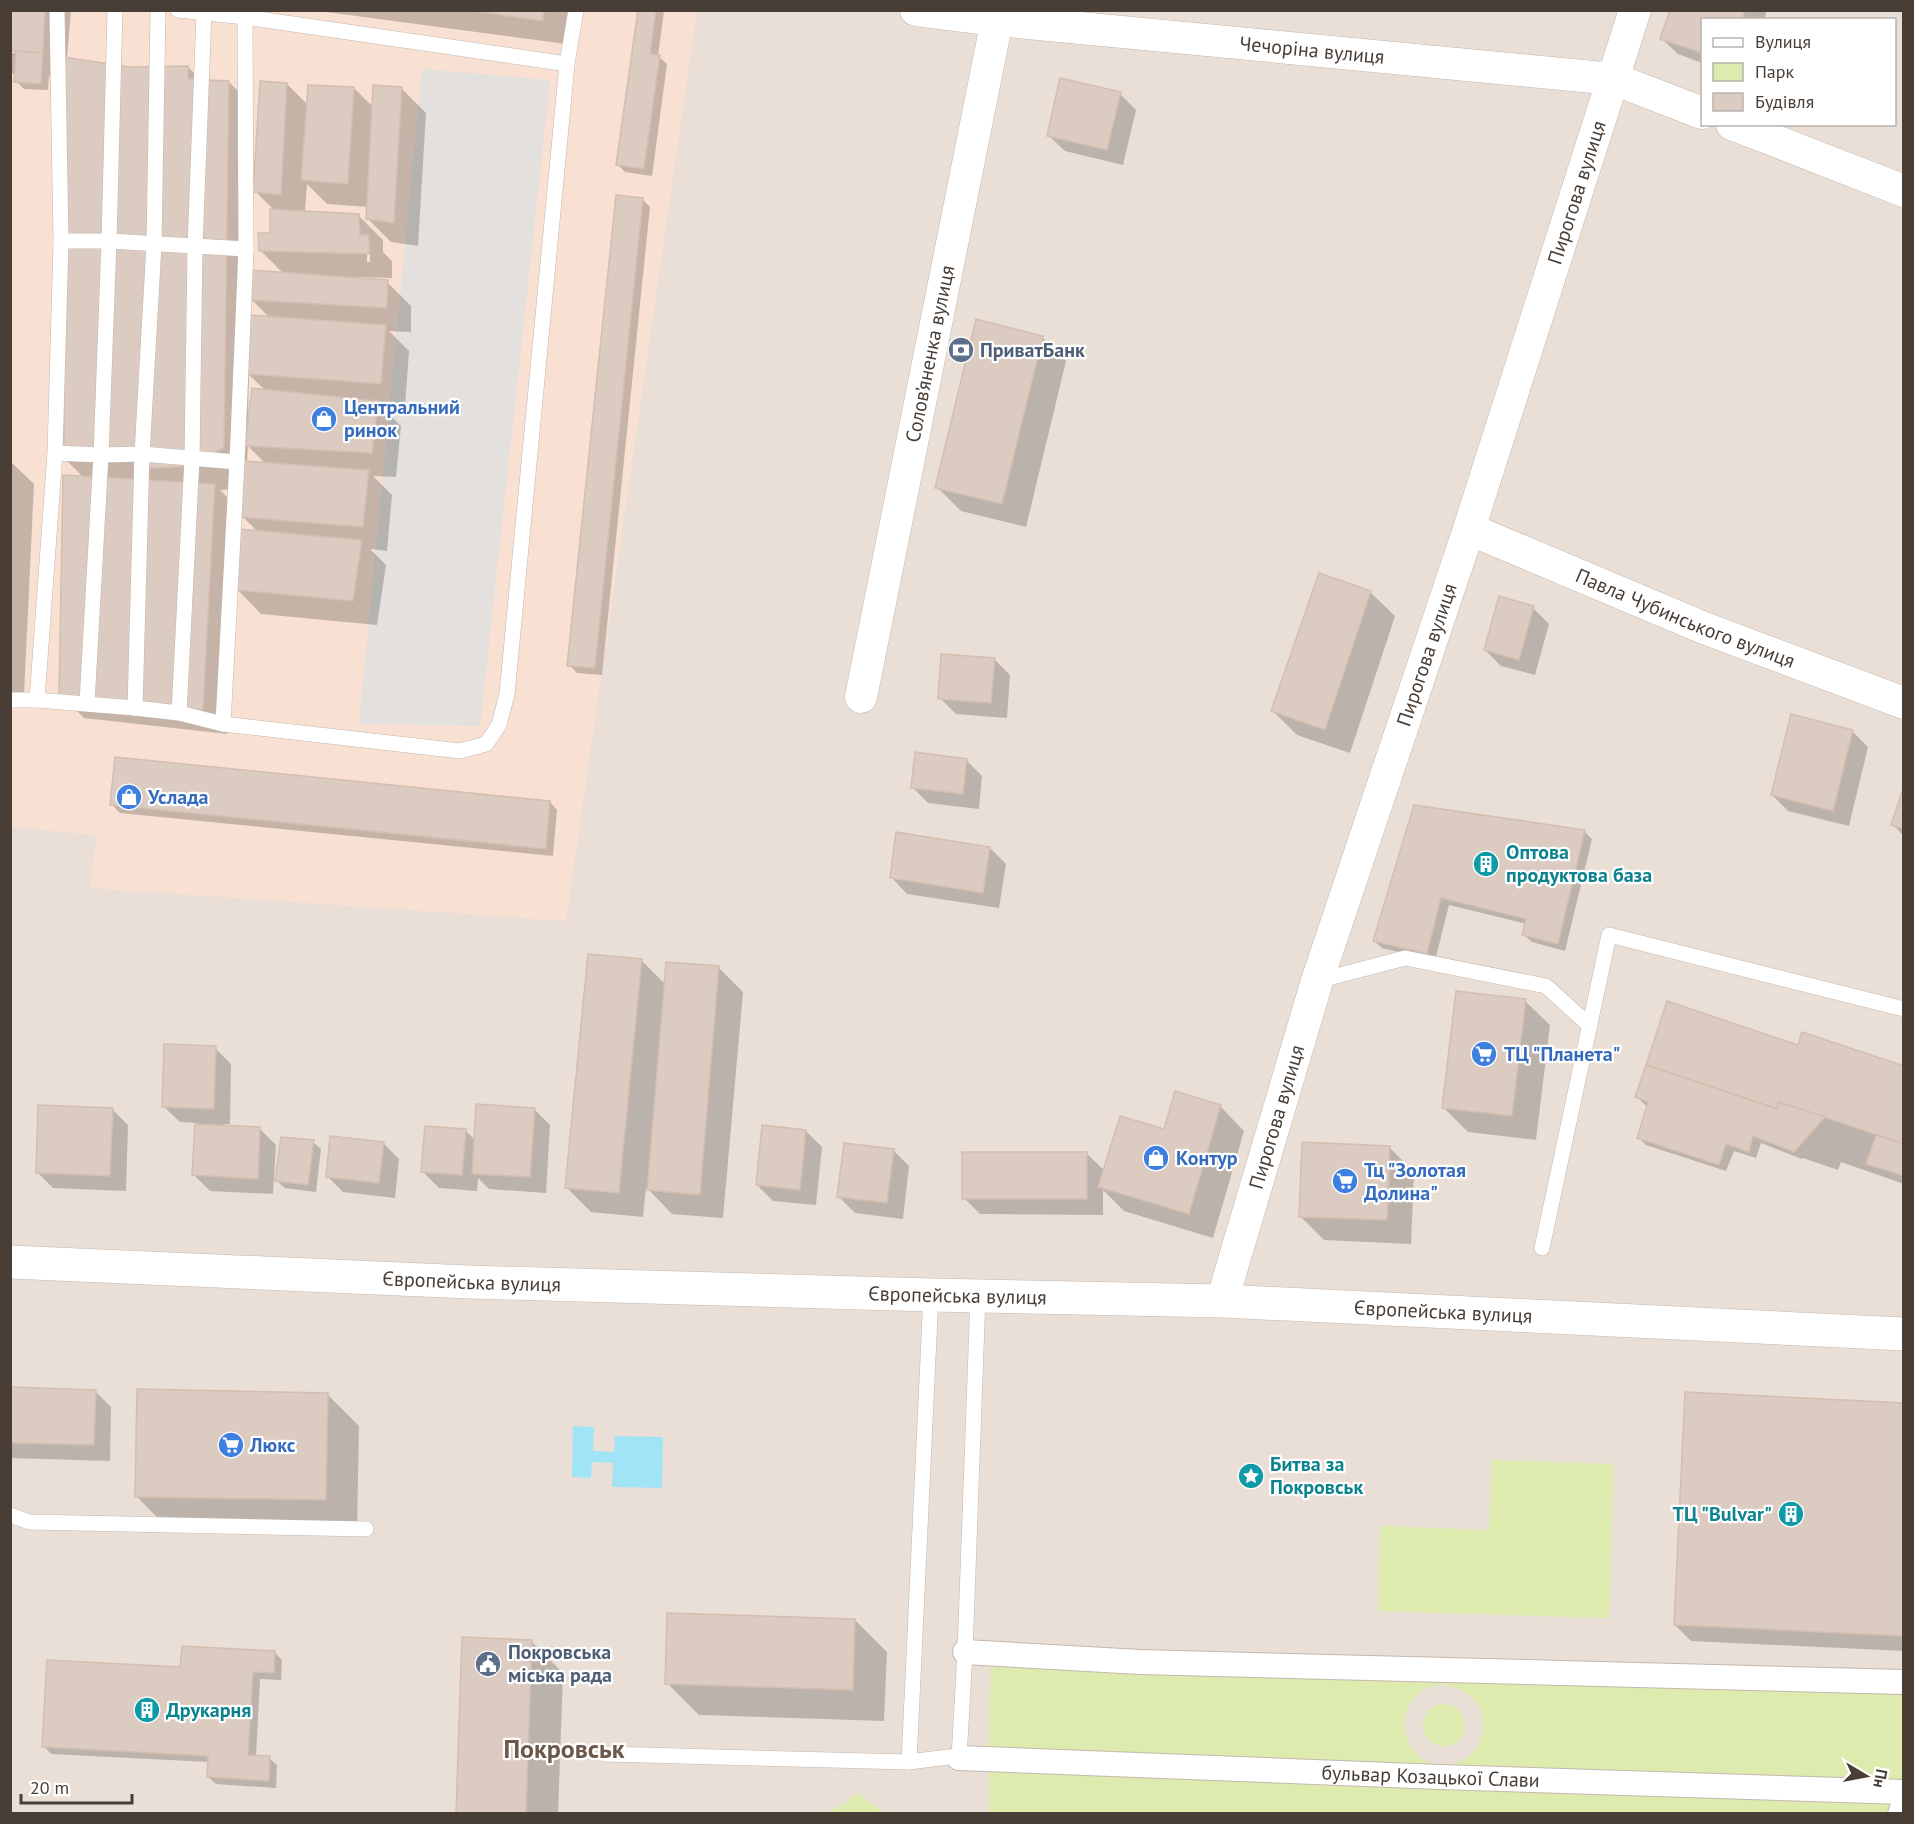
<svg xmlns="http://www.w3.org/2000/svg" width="1914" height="1824" font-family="'PT Sans',sans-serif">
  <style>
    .residential { fill: #eadfd6; fill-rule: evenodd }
    .commercial { fill: #f8e0d2 }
    .green { fill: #ddecae; fill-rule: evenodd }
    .parking { fill: #e3e0dd }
    .water { fill: #a1e4f6 }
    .shadow { fill: #0003; fill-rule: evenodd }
    .building { fill: #dbcbc0; stroke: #d3beaf; stroke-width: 1.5 }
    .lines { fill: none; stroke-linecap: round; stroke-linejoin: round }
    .service-casing { stroke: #c5b7ad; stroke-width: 16 }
    .pedestrian-casing { stroke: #c5b7ad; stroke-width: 26 }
    .minor-casing { stroke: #c5b7ad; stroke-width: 33 }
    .tertiary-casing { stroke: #c5b7ad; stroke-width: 34 }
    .service { stroke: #fff; stroke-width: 15 }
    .pedestrian { stroke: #fff; stroke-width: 24 }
    .minor { stroke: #fff; stroke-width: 32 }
    .tertiary { stroke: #fff; stroke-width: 33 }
    .labels { text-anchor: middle; stroke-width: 4.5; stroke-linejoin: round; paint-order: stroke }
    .street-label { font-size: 20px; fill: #493e36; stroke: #fff }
    .service-label { font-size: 20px; font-weight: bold; fill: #4e5e75; stroke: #fff; text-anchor: start }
    .shop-label { font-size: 20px; font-weight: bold; fill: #366cbe; stroke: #fff; text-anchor: start }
    .culture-label { font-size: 20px; font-weight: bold; fill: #0d838f; stroke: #fff; text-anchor: start }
    .district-label { font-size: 26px; font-weight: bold; fill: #6d594c; stroke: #fff }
  </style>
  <rect width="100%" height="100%" fill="#f5efe8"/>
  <!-- residential -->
  <path class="residential" d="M11 11H1903V1813H11ZM1702 20H1894V124H1702Z"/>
  <!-- commercial -->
  <path class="commercial" d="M10 11H697L566 921 90 888 97 835 11 827Z"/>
  <!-- green -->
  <g class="green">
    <path d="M1492 1460 1614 1464 1609 1618 1378 1611 1380 1526 1489 1530Z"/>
    <path d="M991 1659 1903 1682 1904 1802 1900 1813H990L988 1758ZM1436 1685C1493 1683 1499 1753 1452 1764 1402 1774 1384 1699 1436 1685Z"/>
    <circle cx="1444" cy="1725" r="21"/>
    <path d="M858 1793 883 1812 882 1814 825 1813 841 1806Z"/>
  </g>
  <!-- parking -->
  <path class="parking" d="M422 69 550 80 480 726 359 724Z"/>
  <!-- water -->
  <path class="water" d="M573 1426 594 1427 593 1451 614 1452 615 1436 663 1437 662 1488 612 1487 613 1463 592 1462 591 1478 572 1477Z"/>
  <!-- shadow -->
  <g class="shadow">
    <path d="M10 10H71L67 59 128 68 188 67 202 81 229 82 253 106 250 271 284 274 260 250 271 234 272 208 255 191 287 84 308 105 354 88 374 108 402 89 426 113 418 246 391 242 367 218 368 207 327 204 307 184 305 212 359 216 383 240V252L392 261V278L359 277V279L387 282 411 306V332L389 331 409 351 405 407 381 406 401 426 396 477 373 476 392 495 387 551 370 549 386 565 377 625 261 614 235 587 227 734 84 718 60 694 83 477 65 459 64 77 49 76 48 90 24 89 16 81V74L10 73V53H17ZM367 240 370 243V262H367ZM250 298 270 318 250 316ZM249 375 265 390 250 417H248ZM248 446 266 464 247 463ZM242 489V516L258 532 238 530 239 509 220 490Z"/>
    <path d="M311 10H571L566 44Z"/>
    <path d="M639 10 664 11 658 56 667 64 652 176 625 172 617 164Z"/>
    <path d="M1671 10H1767L1764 20H1702V63L1678 54 1661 38Z"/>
    <path d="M1120 94 1136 110 1123 165 1065 151 1048 135Z"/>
    <path d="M642 199 650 207 602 675 577 673 569 665Z"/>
    <path d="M1042 337 1066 361 1026 527 961 511 937 487Z"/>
    <path d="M10 461 34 484 24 695H10Z"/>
    <path d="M1370 592 1395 616 1350 753 1297 735 1273 711Z"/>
    <path d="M1533 608 1549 624 1535 675 1501 666 1485 650Z"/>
    <path d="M994 659 1010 675 1007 718 956 714 940 698Z"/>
    <path d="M1852 731 1868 747 1849 826 1788 811 1772 795Z"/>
    <path d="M966 760 982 776 979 809 928 803 912 787Z"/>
    <path d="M1904 791V836L1893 825Z"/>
    <path d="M550 802 557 810 553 856 120 813 112 805Z"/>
    <path d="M1415 807 1585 832 1592 839 1565 951 1532 942 1524 935 1527 924 1449 905 1435 961 1382 948 1374 941Z"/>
    <path d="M990 848 1006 864 999 908 907 894 891 877Z"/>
    <path d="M641 960 666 985 719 968 743 992 723 1218 672 1214 646 1187 643 1217 591 1212 567 1188Z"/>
    <path d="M1525 1001 1550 1025 1536 1140 1468 1132 1444 1108Z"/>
    <path d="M1799 1047 1904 1068V1184L1841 1162 1838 1170 1803 1158 1802 1159 1761 1143 1756 1158 1734 1151 1726 1171 1646 1145 1639 1138 1649 1106 1645 1105 1637 1097Z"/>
    <path d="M215 1048 231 1064 230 1124H223V1127L260 1129 276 1145 273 1194 210 1191 194 1175 197 1123 180 1122 163 1106Z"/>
    <path d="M1220 1106 1244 1131 1213 1238 1124 1211 1103 1190V1215L980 1214 964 1198 1087 1154 1105 1171 1165 1131Z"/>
    <path d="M112 1109 128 1125 126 1191 53 1188 37 1172Z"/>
    <path d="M534 1109 550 1125 546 1193 489 1189 478 1178 477 1191 439 1188 423 1172 465 1130 475 1140Z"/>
    <path d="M806 1131 822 1147 816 1205 773 1201 757 1185Z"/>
    <path d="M313 1142 321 1149 316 1192 285 1188 277 1181Z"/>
    <path d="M383 1143 399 1159 395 1198 343 1192 327 1176Z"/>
    <path d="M1390 1148 1414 1172 1411 1244 1324 1240 1300 1216Z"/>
    <path d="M893 1150 909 1166 903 1219 855 1213 839 1197Z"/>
    <path d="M10 1388 95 1391 111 1407 110 1461 10 1458Z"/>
    <path d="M327 1394 359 1426 357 1532 168 1528 136 1496Z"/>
    <path d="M1904 1404V1651L1691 1641 1675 1625Z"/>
    <path d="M855 1620 887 1652 884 1721 699 1715 667 1683Z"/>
    <path d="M532 1642 563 1673 558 1814H457Z"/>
    <path d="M274 1652 282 1660 281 1680 260 1679 256 1757 269 1758 277 1765 276 1788 216 1784 208 1777 209 1762 51 1754 44 1746 182 1669Z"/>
  </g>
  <!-- building -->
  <g class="building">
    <path d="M10 10H45L43 53 10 51Z"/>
    <path d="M466 10H544L543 21Z"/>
    <path d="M638 10H656L650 54 660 55 644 169 616 165Z"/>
    <path d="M1670 10H1745L1742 20H1702V53L1660 39Z"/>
    <path d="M16 51 43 53 41 84 14 82Z"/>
    <path d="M63 57 129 67 188 66V79L229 81 224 448 216 451 219 465 134 469V461L64 460Z"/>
    <path d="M1060 78 1121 92 1107 150 1047 136Z"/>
    <path d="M260 81 287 83 281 195 253 192Z"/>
    <path d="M308 85 354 87 348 184 301 180Z"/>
    <path d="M373 85 402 87 394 223 366 219Z"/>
    <path d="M616 195 643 198 595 668 567 666Z"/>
    <path d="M270 209 359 214 360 235H369V254L259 251 258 233H270Z"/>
    <path d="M251 270 388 280 387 308 250 300Z"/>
    <path d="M250 315 386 325 381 384 246 374Z"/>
    <path d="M976 319 1043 336 1002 504 935 488Z"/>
    <path d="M252 388 378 401 372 453 245 446Z"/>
    <path d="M243 461 369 470 363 527 240 517Z"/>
    <path d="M63 475 215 484 203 710 59 695Z"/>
    <path d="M239 529 362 540 353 601 236 590Z"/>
    <path d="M1319 573 1371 591 1325 730 1271 711Z"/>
    <path d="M1499 596 1534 606 1519 660 1484 650Z"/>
    <path d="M941 654 995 658 991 703 938 699Z"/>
    <path d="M1791 714 1853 730 1833 811 1771 795Z"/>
    <path d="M915 752 967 759 963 794 911 788Z"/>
    <path d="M115 757 550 801 546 849 110 805Z"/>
    <path d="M1904 786V829L1891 825Z"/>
    <path d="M1414 805 1585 830 1558 944 1522 935 1526 919 1441 898 1427 954 1373 941Z"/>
    <path d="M896 832 990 847 983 893 890 878Z"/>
    <path d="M588 954 642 959 619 1193 565 1188Z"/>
    <path d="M666 962 719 966 700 1195 647 1190Z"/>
    <path d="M1456 991 1526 999 1512 1116 1442 1108Z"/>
    <path d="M1667 1001 1798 1045 1802 1032 1904 1066V1144L1779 1102 1777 1109 1646 1065Z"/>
    <path d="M164 1044 216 1046 214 1109 162 1107Z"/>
    <path d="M1646 1065 1777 1109 1779 1102 1825 1117 1794 1152 1753 1136 1749 1152 1726 1144 1719 1165 1637 1138 1648 1102 1635 1097Z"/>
    <path d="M1175 1091 1221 1105 1189 1214 1098 1187 1120 1116 1164 1129Z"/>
    <path d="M476 1104 535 1108 530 1177 472 1174Z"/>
    <path d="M38 1105 113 1108 110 1176 36 1173Z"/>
    <path d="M195 1124 260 1127 258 1179 192 1175Z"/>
    <path d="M762 1125 806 1130 800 1190 756 1185Z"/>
    <path d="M425 1126 466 1129 462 1175 421 1172Z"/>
    <path d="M1876 1135 1904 1144V1176L1866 1164Z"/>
    <path d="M330 1136 384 1142 379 1183 326 1177Z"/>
    <path d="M281 1137 314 1140 308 1185 275 1181Z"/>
    <path d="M1302 1142 1390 1146 1387 1220 1299 1217Z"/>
    <path d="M844 1143 894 1149 887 1203 837 1197Z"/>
    <rect x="962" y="1152" width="125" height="47"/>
    <path d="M10 1387 96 1390 94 1445 10 1443Z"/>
    <path d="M137 1389 328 1393 326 1500 135 1497Z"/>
    <path d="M1685 1392 1904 1403V1636L1674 1625Z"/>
    <path d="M667 1613 855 1619 853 1690 665 1684Z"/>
    <path d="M462 1637 532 1640 526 1814H456Z"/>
    <path d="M182 1646 275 1651 274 1673 253 1672 248 1755 270 1756 269 1781 207 1777 208 1756 42 1747 47 1660 180 1667Z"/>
  </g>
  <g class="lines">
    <!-- service casing -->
    <g class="service-casing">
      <g id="service">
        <path d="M178 10 245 17 567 64"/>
        <path d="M61 241H109L246 249"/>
        <path d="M55 453 101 455 142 454 237 462"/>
        <path d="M10 700H37L135 708 179 713 223 724 460 751 486 744 499 725 507 694 567 64 576 10"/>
        <path d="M37 700 55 453 61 241 57 10"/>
        <path d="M87 703 101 455 109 241 115 10"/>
        <path d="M135 708 142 454 154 245 158 10"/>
        <path d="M179 713 192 459 195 247 204 13"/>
        <path d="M223 724 237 462 246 249 245 17"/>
        <path d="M1317 981 1405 958 1546 986 1590 1026"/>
        <path d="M1542 1248 1609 935 1904 1009"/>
        <path d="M10 1515 29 1522 366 1529"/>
        <path d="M605 1754 909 1762 948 1757 959 1758 965 1652 978 1296"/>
        <path d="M909 1762 931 1295"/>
      </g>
    </g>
    <!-- pedestrian casing -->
    <g class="pedestrian-casing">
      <g id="pedestrian">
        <path d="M965 1652 1140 1662 1904 1682"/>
        <path id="s1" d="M959 1758 1440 1777 1904 1792"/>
        <path d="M1900 1814 1904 1802"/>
      </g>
    </g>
    <!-- minor casing -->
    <g class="minor-casing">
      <g id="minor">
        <path id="s2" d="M916 10 997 20 1614 79 1702 113"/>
        <path d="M1732 124 1904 191"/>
        <path id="s3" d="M1469 529 1704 628 1904 703"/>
        <path id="s4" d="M861 697 999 10"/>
        <path id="s5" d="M1222 1301 1317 981 1469 529 1635 10"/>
      </g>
    </g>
    <!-- tertiary casing -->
    <g class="tertiary-casing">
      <g id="tertiary">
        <path id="s6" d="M10 1262 469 1282 931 1295 1222 1301 1904 1334"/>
      </g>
    </g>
    <!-- service -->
    <use href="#service" class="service"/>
    <!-- pedestrian -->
    <use href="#pedestrian" class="pedestrian"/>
    <!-- minor -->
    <use href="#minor" class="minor"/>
    <!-- tertiary -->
    <use href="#tertiary" class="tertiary"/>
  </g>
  <!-- icons -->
  <defs>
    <g id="bank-disc" transform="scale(1.35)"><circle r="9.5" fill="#5c6f8a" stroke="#fff"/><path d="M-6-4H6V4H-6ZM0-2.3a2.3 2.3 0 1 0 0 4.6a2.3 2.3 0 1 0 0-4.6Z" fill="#fff"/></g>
    <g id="shop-disc" transform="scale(1.35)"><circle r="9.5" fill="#3f7fe0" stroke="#fff"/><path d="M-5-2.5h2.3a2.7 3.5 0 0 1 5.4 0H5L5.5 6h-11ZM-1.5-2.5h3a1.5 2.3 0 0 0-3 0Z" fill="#fff"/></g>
    <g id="building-disc" transform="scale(1.35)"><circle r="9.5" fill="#0f9aa8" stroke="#fff"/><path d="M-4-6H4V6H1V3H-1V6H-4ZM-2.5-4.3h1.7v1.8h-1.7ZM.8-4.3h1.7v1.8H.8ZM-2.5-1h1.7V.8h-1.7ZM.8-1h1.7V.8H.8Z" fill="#fff"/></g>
    <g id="supermarket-disc" transform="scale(1.35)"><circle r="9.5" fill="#3f7fe0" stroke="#fff"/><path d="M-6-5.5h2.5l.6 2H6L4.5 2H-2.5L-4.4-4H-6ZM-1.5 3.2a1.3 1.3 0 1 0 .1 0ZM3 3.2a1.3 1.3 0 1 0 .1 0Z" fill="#fff"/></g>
    <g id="sight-disc" transform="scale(1.35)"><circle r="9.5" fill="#0f9aa8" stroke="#fff"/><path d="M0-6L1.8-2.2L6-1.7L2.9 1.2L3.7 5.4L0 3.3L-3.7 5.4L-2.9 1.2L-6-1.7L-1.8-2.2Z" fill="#fff"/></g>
    <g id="civic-disc" transform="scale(1.35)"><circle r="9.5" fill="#5c6f8a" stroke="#fff"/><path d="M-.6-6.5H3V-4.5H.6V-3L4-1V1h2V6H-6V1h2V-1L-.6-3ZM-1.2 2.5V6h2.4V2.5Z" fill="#fff"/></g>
  </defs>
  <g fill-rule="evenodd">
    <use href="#bank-disc" x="961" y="350"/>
    <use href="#shop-disc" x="324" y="419"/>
    <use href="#shop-disc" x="129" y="797"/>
    <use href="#building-disc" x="1486" y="864"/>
    <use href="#supermarket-disc" x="1484" y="1054"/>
    <use href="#shop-disc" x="1156" y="1158"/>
    <use href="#supermarket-disc" x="1345" y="1181"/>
    <use href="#supermarket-disc" x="231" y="1445"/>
    <use href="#sight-disc" x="1251" y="1476"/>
    <use href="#building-disc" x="1791" y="1514"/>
    <use href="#civic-disc" x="488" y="1664"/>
    <use href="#building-disc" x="147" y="1710"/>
  </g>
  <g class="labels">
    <!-- street labels -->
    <g class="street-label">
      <text dy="7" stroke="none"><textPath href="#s2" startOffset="398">Чечоріна вулиця</textPath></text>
      <text dy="7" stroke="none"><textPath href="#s5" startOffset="1164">Пирогова вулиця</textPath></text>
      <text dy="7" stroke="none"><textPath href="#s4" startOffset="350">Солов’яненка вулиця</textPath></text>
      <text dy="7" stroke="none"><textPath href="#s3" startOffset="234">Павла Чубинського вулиця</textPath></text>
      <text dy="7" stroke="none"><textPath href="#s5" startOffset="678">Пирогова вулиця</textPath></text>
      <text dy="7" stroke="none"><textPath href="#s5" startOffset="192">Пирогова вулиця</textPath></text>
      <text dy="7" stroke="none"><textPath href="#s6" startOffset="462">Європейська вулиця</textPath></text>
      <text dy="7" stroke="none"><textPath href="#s6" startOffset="948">Європейська вулиця</textPath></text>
      <text dy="7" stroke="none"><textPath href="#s6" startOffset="1434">Європейська вулиця</textPath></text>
      <text dy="7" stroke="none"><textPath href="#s1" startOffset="472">бульвар Козацької Слави</textPath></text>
    </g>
    <!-- service labels -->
    <g class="service-label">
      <text x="980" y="357">ПриватБанк</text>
      <text x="508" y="1659">Покровська<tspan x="508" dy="23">міська рада</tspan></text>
    </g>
    <!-- shop labels -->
    <g class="shop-label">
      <text x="344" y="414">Центральний<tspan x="344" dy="23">ринок</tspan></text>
      <text x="148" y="804">Услада</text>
      <text x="1504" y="1061">ТЦ "Планета"</text>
      <text x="1176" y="1165">Контур</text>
      <text x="1364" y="1177">Тц "Золотая<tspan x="1364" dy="23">Долина"</tspan></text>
      <text x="250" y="1452">Люкс</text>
    </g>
    <!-- culture labels -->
    <g class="culture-label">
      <text x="1506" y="859">Оптова<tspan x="1506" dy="23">продуктова база</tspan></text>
      <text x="1270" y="1471">Битва за<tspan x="1270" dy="23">Покровськ</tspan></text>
      <text x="1772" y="1521" text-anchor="end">ТЦ "Bulvar"</text>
      <text x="166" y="1717">Друкарня</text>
    </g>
    <!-- district labels -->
    <g class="district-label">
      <text x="564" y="1758">Покровськ</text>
    </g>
  </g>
  <!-- border -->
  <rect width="1914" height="1824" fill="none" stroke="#493e36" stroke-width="24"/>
  <!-- legend -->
  <rect x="1701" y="18" width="195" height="108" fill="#ffffff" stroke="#b6b2af" stroke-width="1.5"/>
  <rect x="1713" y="38" width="30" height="9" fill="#ffffff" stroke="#b6b2af" stroke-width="1.5"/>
  <text x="1755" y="48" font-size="18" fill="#493e36">Вулиця</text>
  <rect x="1713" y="63" width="30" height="18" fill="#ddecae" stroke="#b6b2af" stroke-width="1.5"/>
  <text x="1755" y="78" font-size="18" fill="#493e36">Парк</text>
  <rect x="1713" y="93" width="30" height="18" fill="#dbcbc0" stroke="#b6b2af" stroke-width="1.5"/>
  <text x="1755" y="108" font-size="18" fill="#493e36">Будівля</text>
  <!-- north arrow -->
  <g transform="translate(1866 1776) rotate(100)" stroke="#ffffff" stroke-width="4.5" paint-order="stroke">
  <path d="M0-4.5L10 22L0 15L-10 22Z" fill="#493e36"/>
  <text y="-9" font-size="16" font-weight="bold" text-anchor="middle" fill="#493e36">Пн</text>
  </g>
  <!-- scale -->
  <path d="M21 1794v9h111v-9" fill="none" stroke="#493e36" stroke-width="3"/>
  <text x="30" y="1794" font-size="18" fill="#493e36" stroke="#ffffff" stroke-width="4.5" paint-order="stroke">20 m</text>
</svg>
